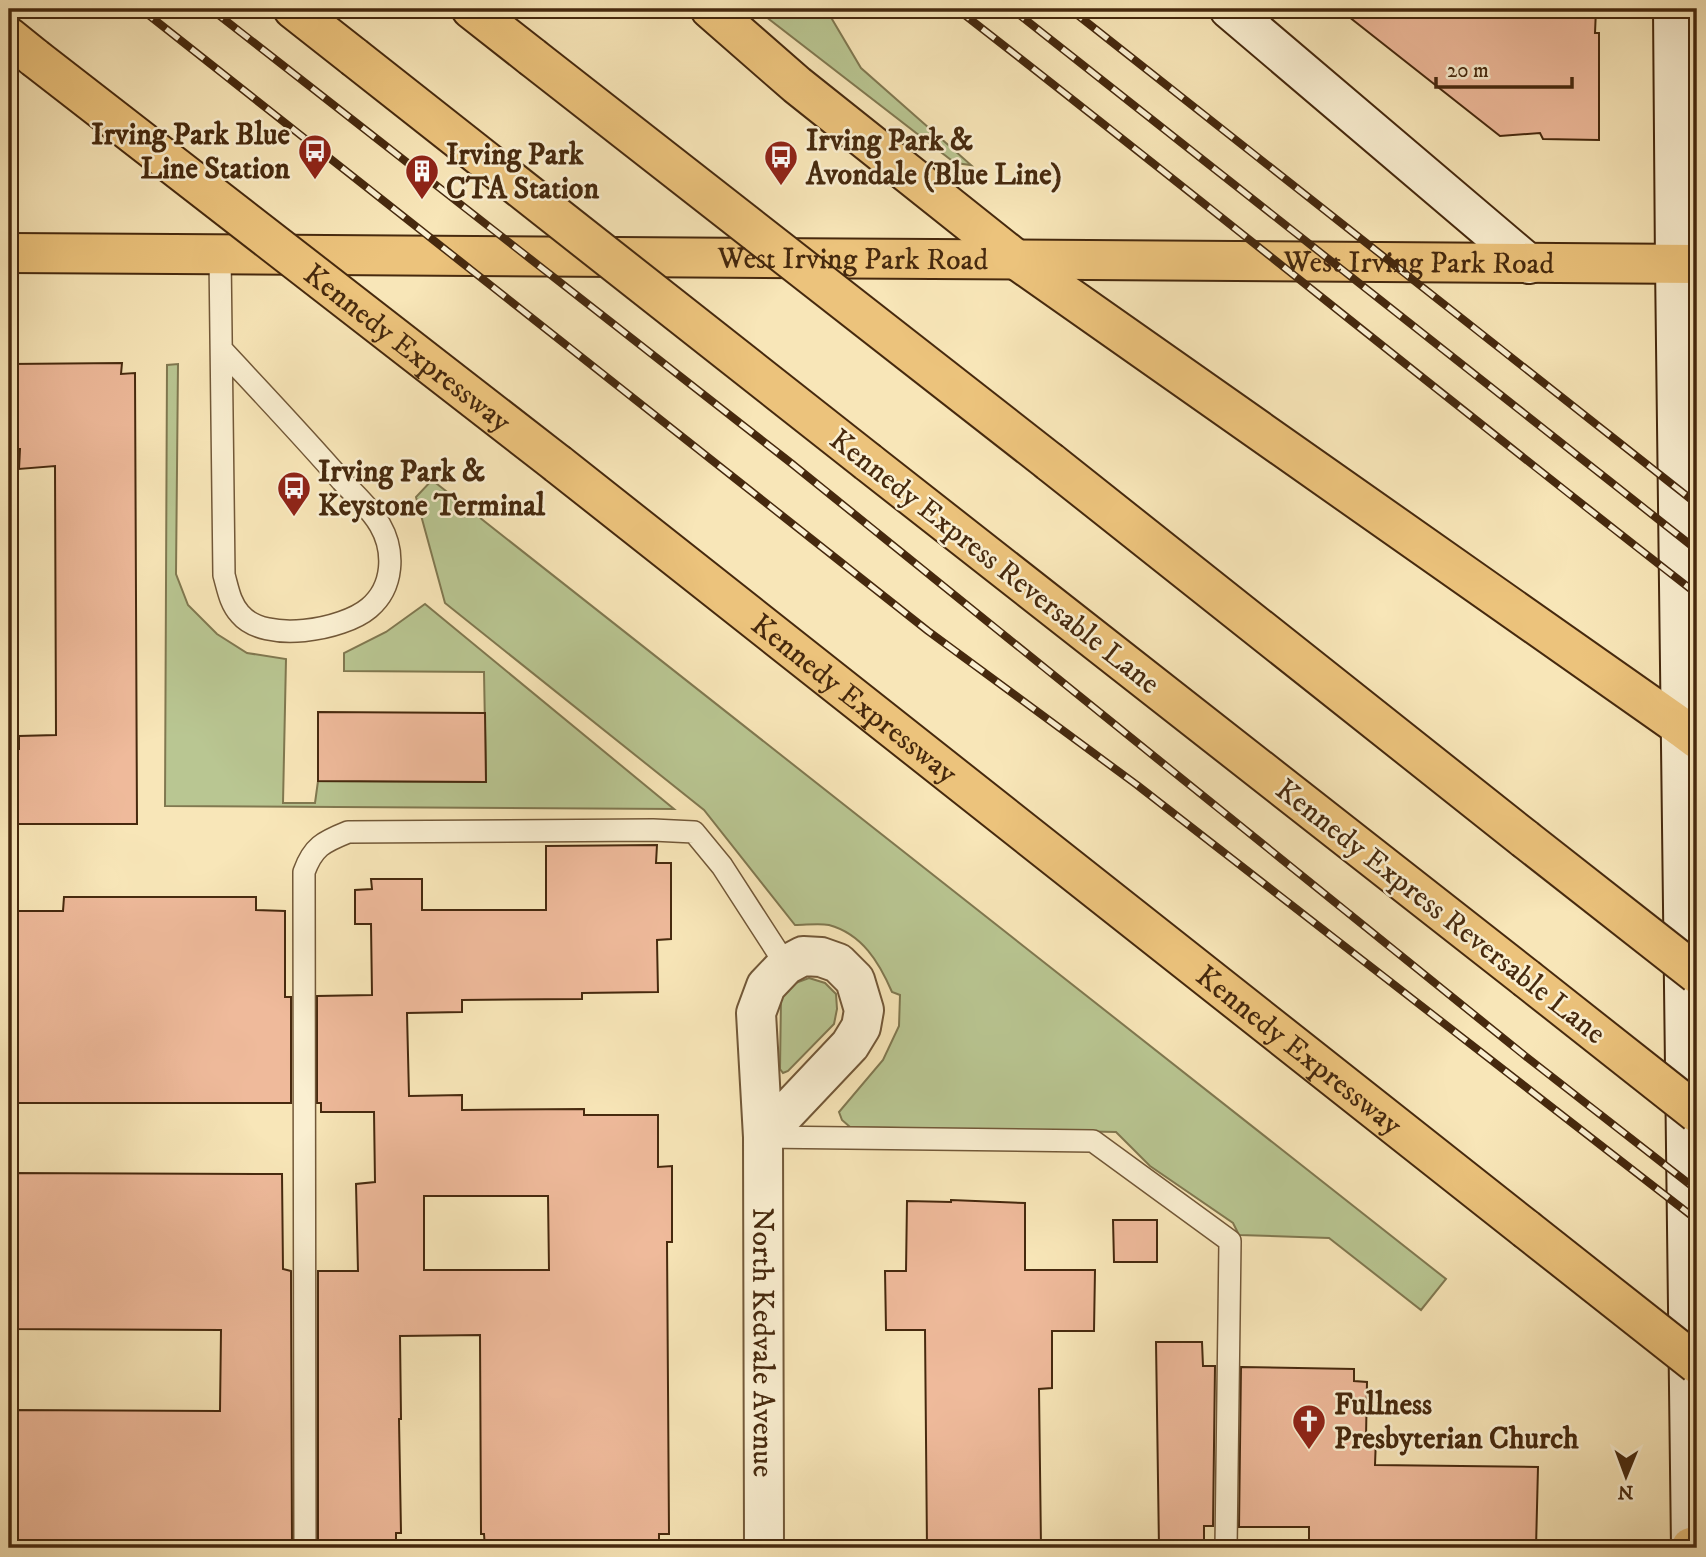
<svg xmlns="http://www.w3.org/2000/svg" width="1706" height="1557" font-family="'IM FELL DW Pica',serif">
  <style>
    .green { fill: #b9c692; stroke: #807850; stroke-width: 2 }
    .building { fill: #efba9b; stroke: #46290e; stroke-width: 2; fill-rule: evenodd }
    .lines { fill: none; stroke-linecap: round; stroke-linejoin: round }
    .lane-casing { stroke: #725838; stroke-width: 24 }
    .street-casing { stroke: #725838; stroke-width: 42 }
    .secondary-casing { stroke: #46290e; stroke-width: 42 }
    .primary-casing { stroke: #46290e; stroke-width: 42 }
    .highway-casing { stroke: #46290e; stroke-width: 42 }
    .lane { stroke: #faefd1; stroke-width: 21 }
    .street { stroke: #faefd1; stroke-width: 38 }
    .secondary { stroke: #faefd1; stroke-width: 38 }
    .primary { stroke: #ecc37c; stroke-width: 38 }
    .highway { stroke: #ecc37c; stroke-width: 38 }
    .rail-casing { stroke: #46290e; stroke-width: 8 }
    .rail { stroke: #faefd1; stroke-width: 5; stroke-dasharray: 16; stroke-linecap: butt }
    .highway-bridge-casing { stroke: #46290e; stroke-width: 42; stroke-linecap: butt }
    .highway-bridge { stroke: #ecc37c; stroke-width: 38 }
    .labels { text-anchor: middle; stroke-width: 5; stroke-linejoin: round; paint-order: stroke }
    .poi-label { font-size: 30px; font-weight: bold; fill: #46290e; stroke: #faefd1; text-anchor: start }
    .street-label { font-size: 30px; fill: #46290e; stroke: #faefd1 }
  </style>
  <rect width="100%" height="100%" fill="#f8e6b8"/>
  <filter id="stains"><feTurbulence type="fractalNoise" baseFrequency=".00286" numOctaves="4"/><feColorMatrix values="0 0 0 0 .2 0 0 0 0 .09 0 0 0 0 .02 0 0 0 .5 -.17"/></filter>
  <radialGradient id="worn" r=".72"><stop offset=".6" stop-color="#630" stop-opacity="0"/><stop offset="1" stop-color="#630" stop-opacity=".3"/></radialGradient>
  <!-- green -->
  <g class="green">
    <path d="M756 9H826L861 68 971 165 955 163Z"/>
    <path d="M178 364 176 574 188 605 217 634 247 653 286 659 283 803H315L318 781 486 782 484 672 344 671V653L386 632 425 604 674 809 165 806 167 365Z"/>
    <path d="M432 480 1446 1279 1421 1310 1329 1238 1239 1235 1233 1223 1150 1166 1116 1132 850 1127 842 1120 839 1112 883 1060 899 1026 900 995 892 992C879 962 862 934 829 925 819 923 806 925 795 925L704 810 445 603 416 497Z"/>
    <path d="M809 978 825 983 836 994 837 1009 834 1024 788 1071 783 1073 780 1069 781 998 790 985Z"/>
  </g>
  <!-- building -->
  <g class="building">
    <path d="M1339 9H1596L1595 33H1599V140L1543 139 1540 133 1500 136Z"/>
    <path d="M122 363 121 374 135 373 137 824H9V749H19V736L56 735 55 466 19 469 20 449H9V364Z"/>
    <path d="M318 712 485 713 486 782 318 781Z"/>
    <path d="M657 845 656 863H671V939L657 940 658 992 582 993V999L462 1000V1012L407 1013 409 1096 462 1095V1110L584 1109V1115H658V1167L672 1166V1242H667L669 1534H659V1548H485L484 1534H481L480 1335 400 1336 401 1419H399L401 1533H396V1548H318V1271H358L356 1184 375 1182 374 1112H321V1103H317V996L372 995 371 924H355V890L372 889 371 879H422V910H546V846ZM424 1196H548L549 1270H424Z"/>
    <path d="M64 897H256V910L285 911V997H291V1103H9V911H63Z"/>
    <path d="M9 1173 282 1174 283 1269 291 1271 292 1548H9V1410L220 1411 221 1330 9 1329Z"/>
    <path d="M951 1200 1025 1203V1270H1095L1094 1331H1052V1388L1039 1389 1041 1548H927L925 1330H886L885 1271H906L907 1201 951 1202Z"/>
    <path d="M1113 1220H1157V1262H1114Z"/>
    <path d="M1156 1342H1202L1203 1366H1215L1213 1526H1204V1548H1159Z"/>
    <path d="M1241 1367 1354 1369V1381L1367 1382 1366 1438H1376L1375 1465 1538 1467 1536 1548H1309V1527H1239Z"/>
  </g>
  <g class="lines">
    <!-- lane casing -->
    <g class="lane-casing">
      <g id="lane">
        <path d="M220 255 224 575C228 589 230 603 240 614 265 644 343 630 369 608 394 587 395 551 380 525 371 509 354 494 342 481 303 436 263 394 223 351"/>
        <path d="M763 1137 1093 1141 1230 1241 1226 1548"/>
        <path d="M305 1548 304 872C313 847 323 842 348 832L653 830 694 832 722 866 786 965"/>
      </g>
    </g>
    <!-- street casing -->
    <g class="street-casing">
      <g id="street">
        <path id="s1" d="M763 1137 850 1045 861 1027 864 1010 855 980 838 963 821 957 803 956 786 965 766 986 756 1013 763 1137 764 1548"/>
      </g>
    </g>
    <!-- secondary casing -->
    <g class="secondary-casing">
      <g id="secondary">
        <path d="M1229 9 1529 264"/>
        <path d="M1673 9 1675 264 1691 1548"/>
      </g>
    </g>
    <!-- primary casing -->
    <g class="primary-casing">
      <g id="primary">
        <path id="s2" d="M9 253 1697 264"/>
        <path d="M1018 261 1681 727"/>
      </g>
    </g>
    <!-- highway casing -->
    <g class="highway-casing">
      <g id="highway">
        <path d="M293 9 354 57"/>
        <path d="M471 9 532 57"/>
        <path d="M710 9 797 85 1018 261"/>
        <path d="M9 37 35 58"/>
        <path d="M868 462 1526 978"/>
        <path d="M1050 462 1525 839"/>
        <path id="s3" d="M558 464 1526 1229"/>
        <path d="M1681 727 1697 739"/>
        <path d="M1691 1547 1692 1548"/>
      </g>
    </g>
    <!-- lane -->
    <use href="#lane" class="lane"/>
    <!-- street -->
    <use href="#street" class="street"/>
    <!-- secondary -->
    <use href="#secondary" class="secondary"/>
    <!-- primary -->
    <use href="#primary" class="primary"/>
    <!-- highway -->
    <use href="#highway" class="highway"/>
    <!-- rail casing -->
    <g class="rail-casing">
      <g id="rail">
        <path d="M141 9 928 631 1137 785 1697 1220"/>
        <path d="M211 9 791 463 1524 1055 1697 1190"/>
        <path d="M957 9C1205 202 1449 401 1697 594"/>
        <path d="M1012 9 1697 550"/>
        <path d="M1070 9 1697 504"/>
      </g>
    </g>
    <!-- rail -->
    <use href="#rail" class="rail"/>
    <!-- highway-bridge casing -->
    <g class="highway-bridge-casing">
      <g id="highway-bridge">
        <path d="M354 57 868 462"/>
        <path d="M532 57 1050 462"/>
        <path id="s4" d="M35 58 558 464"/>
        <path d="M1525 839 1697 974"/>
        <path d="M1526 978 1697 1113"/>
        <path d="M1526 1229 1697 1364"/>
      </g>
    </g>
    <!-- highway-bridge -->
    <use href="#highway-bridge" class="highway-bridge"/>
  </g>
  <!-- icons -->
  <defs>
    <g id="bus-pin" transform="scale(1.75)"><path d="M0 17L-7.5 6A9.5 9.5 0 1 1 7.5 6Z" fill="#8f2418" stroke="#faefd1"/><path d="M-5-6H5V4H4V6H2V4H-2V6H-4V4H-5ZM-3.5-4V0h7V-4ZM-3.5 1.2v1.5H-2V1.2ZM2 1.2v1.5H3.5V1.2Z" fill="#fff"/></g>
    <g id="building-pin" transform="scale(1.75)"><path d="M0 17L-7.5 6A9.5 9.5 0 1 1 7.5 6Z" fill="#8f2418" stroke="#faefd1"/><path d="M-4-6H4V6H1V3H-1V6H-4ZM-2.5-4.3h1.7v1.8h-1.7ZM.8-4.3h1.7v1.8H.8ZM-2.5-1h1.7V.8h-1.7ZM.8-1h1.7V.8H.8Z" fill="#fff"/></g>
    <g id="church-pin" transform="scale(1.75)"><path d="M0 17L-7.5 6A9.5 9.5 0 1 1 7.5 6Z" fill="#8f2418" stroke="#faefd1"/><path d="M-1.2-6h2.4v3.5h3.3v2.4h-3.3V6h-2.4V-.1h-3.3v-2.4h3.3Z" fill="#fff"/></g>
  </defs>
  <g fill-rule="evenodd">
    <use href="#bus-pin" x="315" y="151"/>
    <use href="#bus-pin" x="781" y="157"/>
    <use href="#building-pin" x="422" y="171"/>
    <use href="#bus-pin" x="294" y="488"/>
    <use href="#church-pin" x="1309" y="1421"/>
  </g>
  <g class="labels">
    <!-- poi labels -->
    <g class="poi-label">
      <text x="290" y="144" text-anchor="end">Irving Park Blue<tspan x="290" dy="34">Line Station</tspan></text>
      <text x="806" y="150">Irving Park &amp;<tspan x="806" dy="34">Avondale (Blue Line)</tspan></text>
      <text x="446" y="164">Irving Park<tspan x="446" dy="34">CTA Station</tspan></text>
      <text x="318" y="481">Irving Park &amp;<tspan x="318" dy="34">Keystone Terminal</tspan></text>
      <text x="1334" y="1414">Fullness<tspan x="1334" dy="34">Presbyterian Church</tspan></text>
    </g>
    <!-- street labels -->
    <g class="street-label">
      <text dy="10" stroke="none"><textPath href="#s2" startOffset="844">West Irving Park Road</textPath></text>
      <text dy="10" stroke="none"><textPath href="#s2" startOffset="1410">West Irving Park Road</textPath></text>
      <text dy="10" stroke="none"><textPath href="#s4" startOffset="472">Kennedy Expressway</textPath></text>
      <text transform="translate(995 561) rotate(38)" y="10">Kennedy Express Reversable Lane</text>
      <text dy="10" stroke="none"><textPath href="#s3" startOffset="378">Kennedy Expressway</textPath></text>
      <text transform="translate(1441 911) rotate(38)" y="10">Kennedy Express Reversable Lane</text>
      <text dy="10" stroke="none"><textPath href="#s3" startOffset="945">Kennedy Expressway</textPath></text>
      <text dy="10" stroke="none"><textPath href="#s1" startOffset="663">North Kedvale Avenue</textPath></text>
    </g>
  </g>
  <!-- margin -->
  <rect width="1706" height="1557" fill="none" stroke="#f8e6b8" stroke-width="35"/>
  <rect x="10" y="10" width="1685" height="1536" fill="none" stroke="#46290e" stroke-width="3.5"/>
  <rect x="18" y="18" width="1671" height="1522" fill="none" stroke="#46290e" stroke-width="2"/>
  <!-- north arrow -->
  <g transform="translate(1626 1476) rotate(181)" stroke="#faefd1" stroke-width="5" paint-order="stroke">
  <path d="M0-5L12 26L0 18L-12 26Z" fill="#46290e"/>
  <text y="-10" font-size="19" font-weight="bold" text-anchor="middle" fill="#46290e">N</text>
  </g>
  <!-- scale -->
  <path d="M1436 77v10h136v-10" fill="none" stroke="#46290e" stroke-width="3.5"/>
  <text x="1447" y="77" font-size="21" fill="#46290e" stroke="#faefd1" stroke-width="5" paint-order="stroke">20 m</text>
  <rect width="100%" height="100%" filter="url(#stains)"/>
  <rect width="100%" height="100%" fill="url(#worn)"/>
</svg>
